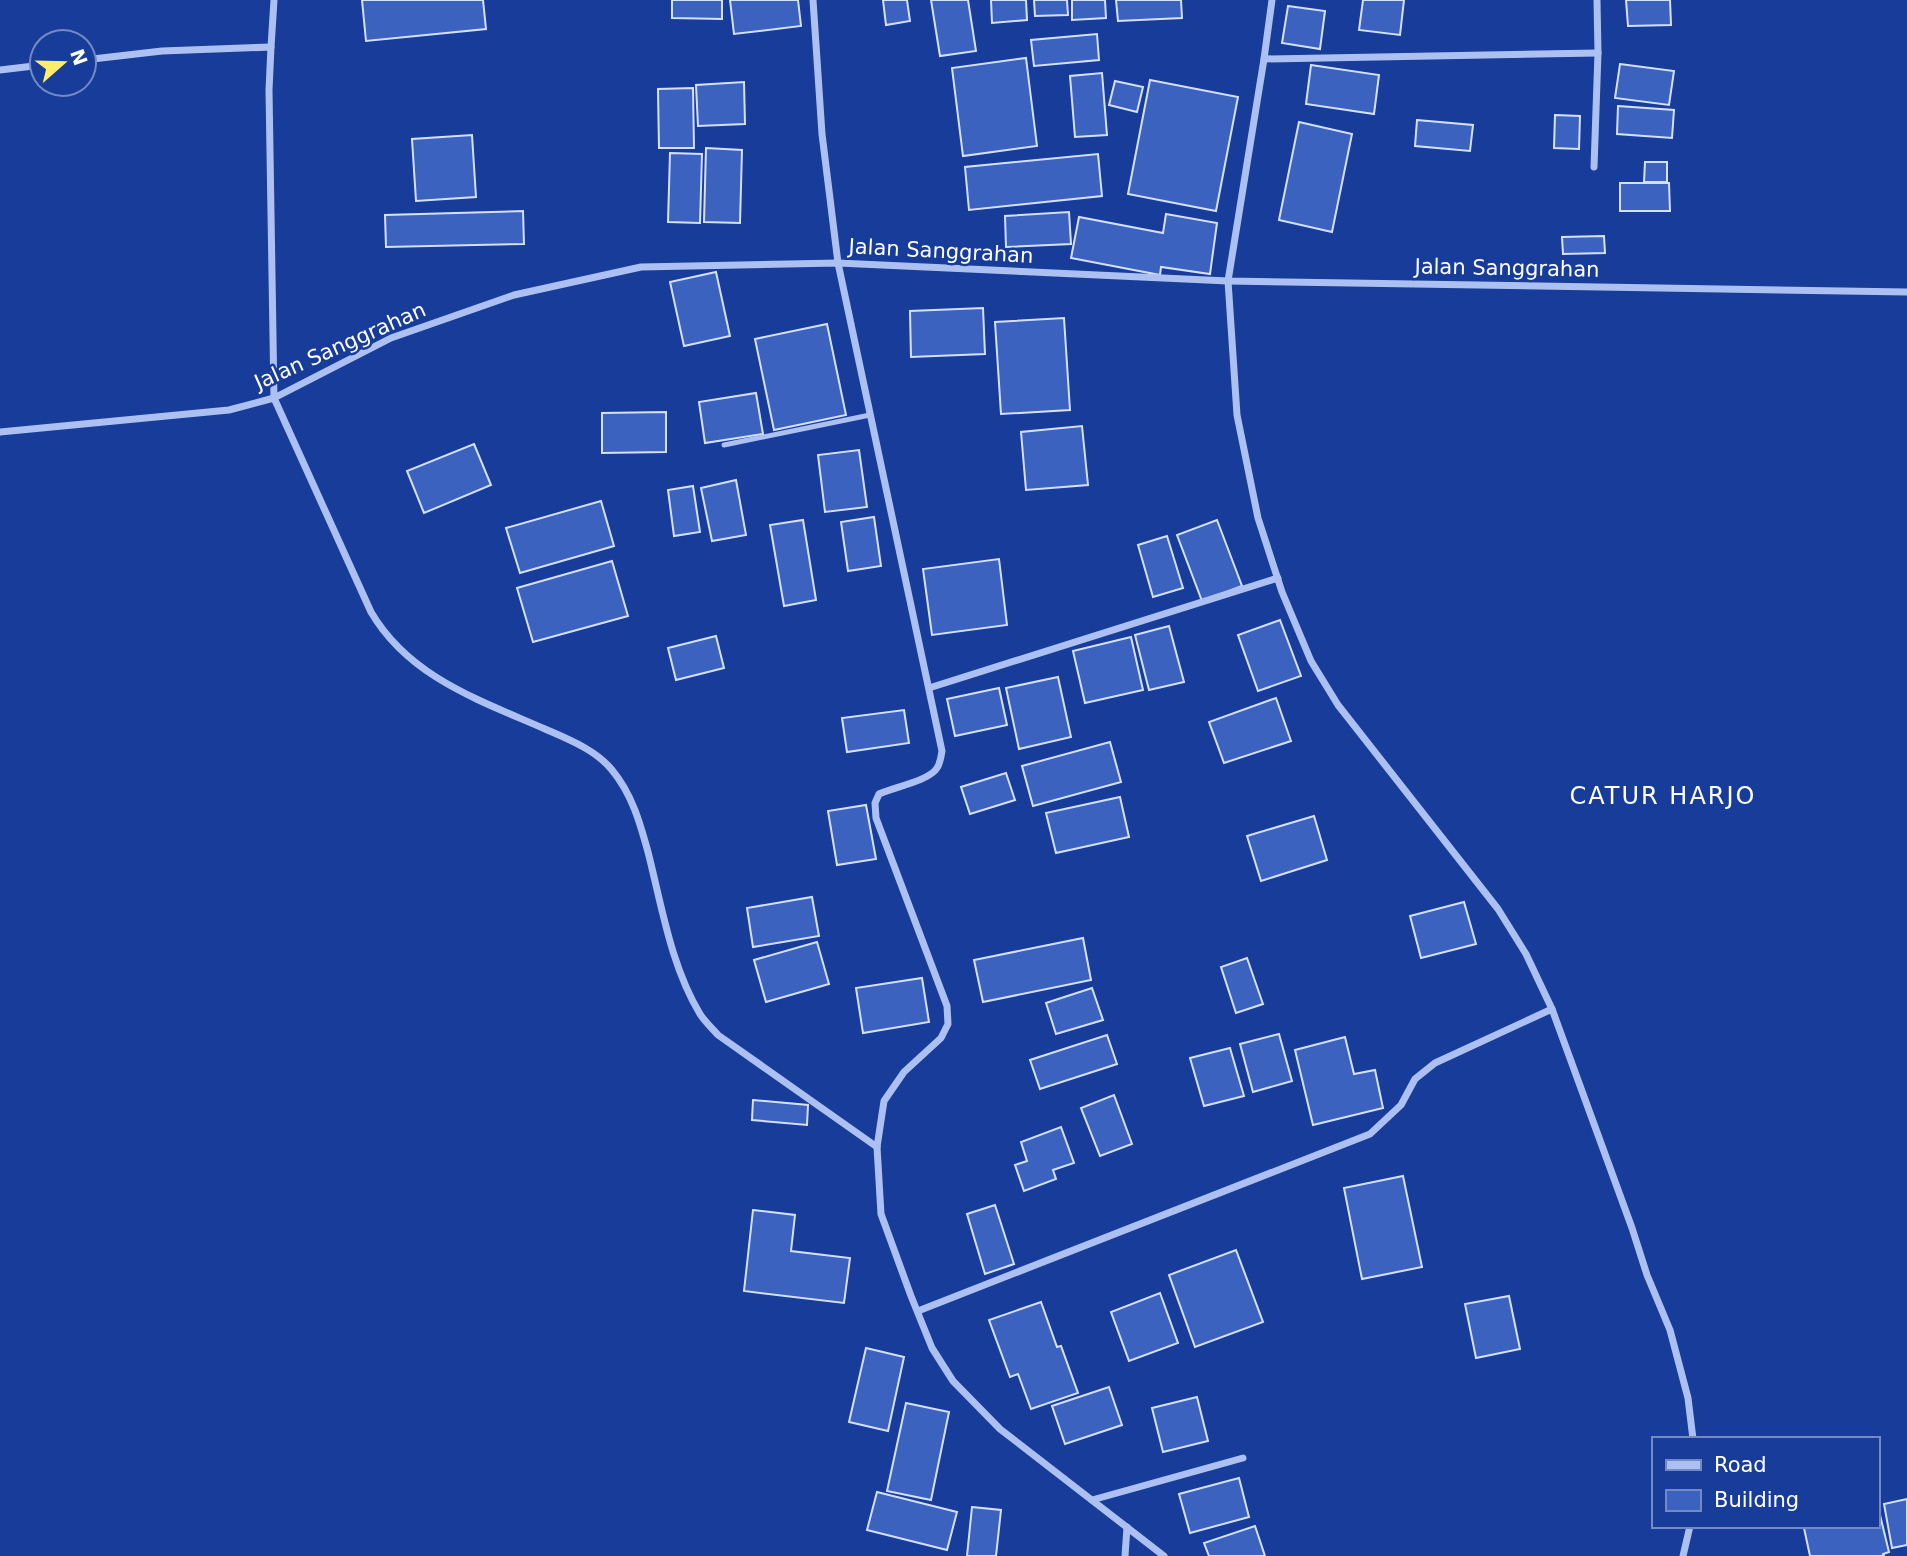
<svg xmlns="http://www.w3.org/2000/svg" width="1907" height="1556" font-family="'DejaVu Sans',sans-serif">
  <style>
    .building { fill: #3c62bf; stroke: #d4e0fc; stroke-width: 2 }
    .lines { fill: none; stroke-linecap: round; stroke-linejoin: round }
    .lane { stroke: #acc1f2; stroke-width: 5 }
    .street { stroke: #acc1f2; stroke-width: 7 }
    .labels { text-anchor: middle; stroke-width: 5; stroke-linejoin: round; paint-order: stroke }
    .street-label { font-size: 21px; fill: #fff; stroke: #173c9a }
    .quarter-label { font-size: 24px; letter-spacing: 2px; fill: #fff; stroke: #173c9a }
  </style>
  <rect width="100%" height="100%" fill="#173c9a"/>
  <!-- building -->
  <g class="building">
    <path d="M362 0H483L486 29 366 41Z"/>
    <path d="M672 0H722V19L672 18Z"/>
    <path d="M730 0H798L801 26 734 34Z"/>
    <path d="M883 0H907L910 21 886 25Z"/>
    <path d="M931 0H968L976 51 940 56Z"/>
    <path d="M991 0H1026L1027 20 992 23Z"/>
    <path d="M1034 0H1067L1068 15 1035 16Z"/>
    <path d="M1072 0H1105L1106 18 1072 20Z"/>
    <path d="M1116 0H1181L1182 18 1118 21Z"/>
    <path d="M1363 0H1404L1400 35 1359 30Z"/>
    <path d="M1626 0H1670L1671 25 1628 26Z"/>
    <path d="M1288 6 1325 11 1320 49 1282 43Z"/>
    <path d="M1097 34 1099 60 1034 66 1031 40Z"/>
    <path d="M1026 58 1037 146 963 156 952 68Z"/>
    <path d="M1620 64 1674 71 1669 105 1615 98Z"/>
    <path d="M1311 65 1379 75 1374 114 1306 104Z"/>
    <path d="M1102 73 1107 135 1075 137 1070 76Z"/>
    <path d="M1150 80 1238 97 1216 211 1128 194Z"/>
    <path d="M1115 81 1143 87 1137 112 1109 105Z"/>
    <path d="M744 82 745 124 698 126 696 85Z"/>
    <path d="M693 88 694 148H659L658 89Z"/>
    <path d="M1618 106 1674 110 1672 138 1617 134Z"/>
    <path d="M1555 115 1580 116 1579 149 1554 148Z"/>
    <path d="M1417 120 1473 125 1470 151 1415 146Z"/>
    <path d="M1299 122 1352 134 1332 232 1279 220Z"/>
    <path d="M472 135 476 197 416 201 412 139Z"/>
    <path d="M706 148 742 150 740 223 704 222Z"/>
    <path d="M670 153 702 154 700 223 668 222Z"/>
    <path d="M1098 154 1102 196 969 210 965 167Z"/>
    <path d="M1645 162H1667V182H1644Z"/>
    <path d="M1620 183H1669L1670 211H1620Z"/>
    <path d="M523 211 524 244 386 247 385 215Z"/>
    <path d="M1069 212 1071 244 1006 247 1005 216Z"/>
    <path d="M1166 214 1217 223 1210 274 1161 267 1160 275 1071 258 1079 217 1163 233Z"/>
    <path d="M1604 236 1605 253 1563 254 1562 237Z"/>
    <path d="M716 272 730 336 684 346 670 282Z"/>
    <path d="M983 308 985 354 911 357 910 311Z"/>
    <path d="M1064 318 1070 410 1001 414 995 322Z"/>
    <path d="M827 324 846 415 774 430 755 339Z"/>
    <path d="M756 393 763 434 705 443 699 402Z"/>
    <path d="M666 412V452L602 453V413Z"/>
    <path d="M1082 426 1088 485 1026 490 1021 432Z"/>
    <path d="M474 444 491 485 424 513 407 471Z"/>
    <path d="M859 450 867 507 825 512 818 455Z"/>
    <path d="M736 480 746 535 712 541 701 488Z"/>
    <path d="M693 486 700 532 674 536 668 490Z"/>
    <path d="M601 501 614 546 520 573 506 528Z"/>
    <path d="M874 517 881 566 848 571 841 522Z"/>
    <path d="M803 520 816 600 784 606 770 525Z"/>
    <path d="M1217 520 1242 586 1202 601 1177 535Z"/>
    <path d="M1167 536 1183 588 1153 597 1138 545Z"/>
    <path d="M999 559 1007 625 932 635 923 569Z"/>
    <path d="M612 561 628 616 533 642 517 588Z"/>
    <path d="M1280 620 1301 676 1258 691 1238 635Z"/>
    <path d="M1169 626 1184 682 1149 690 1135 635Z"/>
    <path d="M716 636 724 668 676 680 668 648Z"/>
    <path d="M1131 637 1143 690 1085 703 1073 651Z"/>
    <path d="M1058 677 1071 737 1019 749 1006 688Z"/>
    <path d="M999 688 1007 725 955 736 947 699Z"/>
    <path d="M1276 698 1291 741 1224 763 1209 722Z"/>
    <path d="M904 710 909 743 847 752 842 718Z"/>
    <path d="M1110 742 1121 782 1033 806 1022 766Z"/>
    <path d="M1006 773 1015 800 970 814 961 787Z"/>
    <path d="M1120 797 1129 837 1056 853 1046 813Z"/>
    <path d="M866 805 876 859 837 865 828 811Z"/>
    <path d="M1314 816 1327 860 1261 881 1247 836Z"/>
    <path d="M812 897 819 936 753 947 747 908Z"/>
    <path d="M1464 902 1476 944 1421 958 1410 916Z"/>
    <path d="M1083 938 1091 980 983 1002 974 960Z"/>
    <path d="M817 942 829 984 766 1002 754 960Z"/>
    <path d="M1247 958 1263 1004 1236 1013 1221 967Z"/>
    <path d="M922 978 929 1022 863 1033 856 988Z"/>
    <path d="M1092 988 1103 1020 1056 1034 1046 1003Z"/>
    <path d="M1279 1034 1292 1081 1253 1092 1240 1044Z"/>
    <path d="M1107 1035 1117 1064 1040 1089 1030 1060Z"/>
    <path d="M1345 1037 1354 1074 1375 1070 1383 1108 1313 1125 1295 1050Z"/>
    <path d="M1230 1048 1244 1096 1204 1106 1190 1058Z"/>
    <path d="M1114 1095 1132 1144 1100 1156 1081 1108Z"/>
    <path d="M753 1100 808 1105 807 1125 752 1120Z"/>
    <path d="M1061 1127 1074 1163 1053 1170 1056 1179 1024 1191 1015 1165 1027 1161 1021 1142Z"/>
    <path d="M1403 1176 1422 1267 1362 1279 1344 1188Z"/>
    <path d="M995 1205 1014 1264 985 1274 967 1214Z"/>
    <path d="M753 1210 795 1215 791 1251 850 1258 844 1303 744 1291Z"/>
    <path d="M1236 1250 1263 1322 1195 1347 1169 1275Z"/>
    <path d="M1160 1293 1178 1343 1129 1361 1111 1312Z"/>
    <path d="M1509 1296 1520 1349 1476 1358 1465 1304Z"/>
    <path d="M1041 1302 1057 1347 1061 1346 1078 1393 1031 1409 1018 1374 1010 1377 989 1320Z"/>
    <path d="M866 1348 904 1357 888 1431 849 1422Z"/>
    <path d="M1109 1387 1122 1425 1065 1444 1052 1406Z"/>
    <path d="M1197 1397 1208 1441 1163 1452 1152 1408Z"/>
    <path d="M906 1403 949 1412 931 1500 887 1491Z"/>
    <path d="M1239 1478 1249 1517 1190 1533 1179 1494Z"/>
    <path d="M877 1492 957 1512 947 1550 867 1530Z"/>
    <path d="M1907 1499V1545L1892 1548 1884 1504Z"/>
    <path d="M972 1507 1001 1510 996 1556H967Z"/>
    <path d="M1877 1511H1879L1889 1552 1883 1554 1884 1556H1810L1804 1528 1811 1526H1877Z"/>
    <path d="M1255 1526 1265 1556H1209L1204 1543Z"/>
  </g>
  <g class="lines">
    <!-- lane -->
    <path class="lane" d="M724 445 870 415"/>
    <!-- street -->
    <g class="street">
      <path d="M813 0 822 134 838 263 942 751C941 757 940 764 937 768 929 781 894 787 879 794L875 803 876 818 947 1006 948 1024 941 1038 904 1072 884 1101 877 1147 881 1214 911 1296 932 1348 953 1381 1000 1429 1164 1556"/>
      <path d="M1272 0 1264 59 1228 281 1237 415 1258 518 1282 592 1311 661 1338 705 1498 909 1526 954 1552 1009 1632 1228 1647 1275 1670 1330 1688 1398 1693 1439"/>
      <path d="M271 47 274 0"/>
      <path d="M1264 59 1598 53"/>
      <path d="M84 60 162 51 271 47 269 90 274 398 371 612C409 677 479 700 545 729 568 739 596 750 612 770 632 794 640 823 648 852 662 907 671 966 700 1014 705 1022 712 1028 718 1035L877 1147"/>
      <path d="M0 70 42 65"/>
      <path d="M1594 167 1598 53 1597 0"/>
      <path d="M0 432 229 410 274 398 391 338 514 295 641 267 838 263 1228 281 1907 292"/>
      <path d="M929 688 1278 578"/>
      <path d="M918 1311 1370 1134 1401 1105 1415 1079 1435 1063 1552 1009"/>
      <path d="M1092 1500 1243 1458"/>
      <path d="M1125 1556 1127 1527"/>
      <path d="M1683 1556 1690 1526"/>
    </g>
  </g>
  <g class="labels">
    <!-- street labels -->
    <g class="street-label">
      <text transform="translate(941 251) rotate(3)" y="7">Jalan Sanggrahan</text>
      <text transform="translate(1507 268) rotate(1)" y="7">Jalan Sanggrahan</text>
      <text transform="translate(340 346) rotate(-24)" y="7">Jalan Sanggrahan</text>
    </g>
    <!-- quarter labels -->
    <g class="quarter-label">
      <text x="1663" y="804">CATUR HARJO</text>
    </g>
  </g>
  <!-- legend -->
  <rect x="1652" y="1437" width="228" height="91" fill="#173c9a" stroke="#748ac2" stroke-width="2"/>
  <rect x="1666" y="1460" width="35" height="10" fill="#acc1f2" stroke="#748ac2" stroke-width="2"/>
  <text x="1714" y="1472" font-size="21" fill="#ffffff">Road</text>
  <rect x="1666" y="1490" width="35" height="21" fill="#3c62bf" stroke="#748ac2" stroke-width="2"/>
  <text x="1714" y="1507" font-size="21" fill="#ffffff">Building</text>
  <!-- north arrow -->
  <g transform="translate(63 63) rotate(70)"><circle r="33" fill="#173c9a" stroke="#748ac2" stroke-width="2"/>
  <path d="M0-5L12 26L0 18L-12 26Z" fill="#ffec6d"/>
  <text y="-10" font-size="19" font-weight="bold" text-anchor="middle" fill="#ffffff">N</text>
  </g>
</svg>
